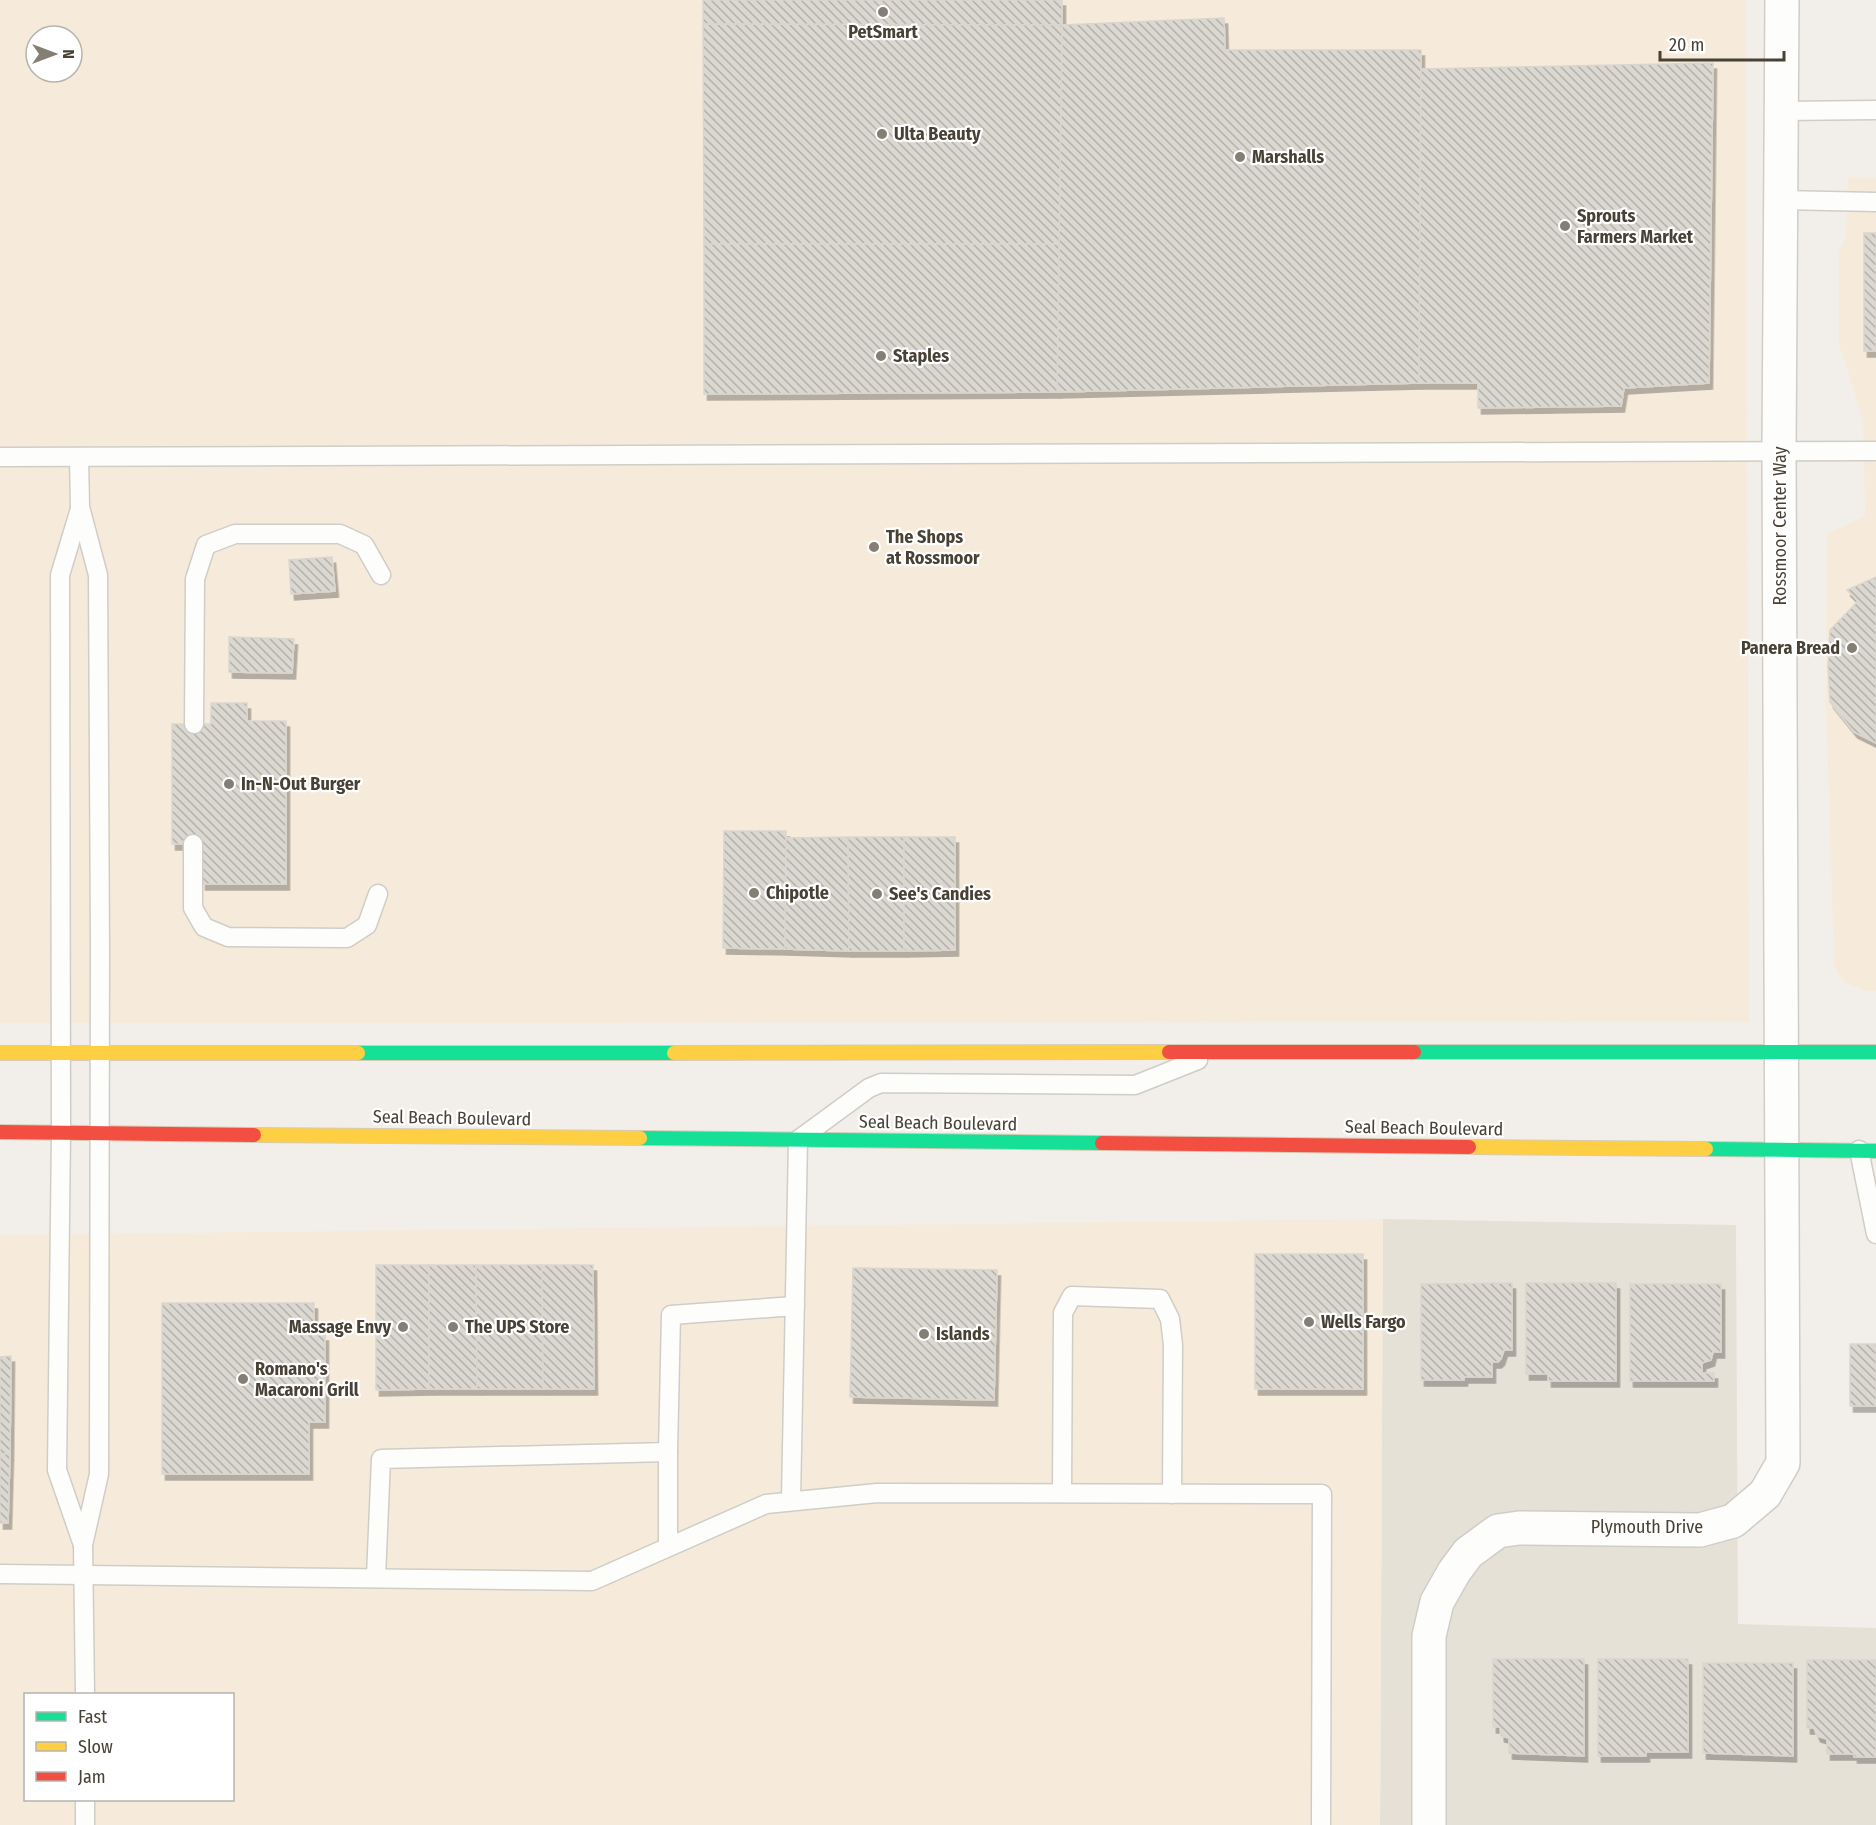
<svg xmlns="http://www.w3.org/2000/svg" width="1876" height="1825" font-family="'Fira Sans Condensed',sans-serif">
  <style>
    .residential { fill: #e6e1d7 }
    .commercial { fill: #f6ebdb; fill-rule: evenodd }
    .building { fill: url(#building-back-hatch); stroke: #dad6cf; stroke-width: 1.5; filter: url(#shadow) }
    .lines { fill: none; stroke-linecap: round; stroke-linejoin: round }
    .lane-casing { stroke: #d0cdc7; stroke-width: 21 }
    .street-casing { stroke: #d0cdc7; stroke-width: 36 }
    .fast-casing { stroke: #d6ccb5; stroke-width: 16 }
    .slow-casing { stroke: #d6ccb5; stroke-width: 16 }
    .jam-casing { stroke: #d6ccb5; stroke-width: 16 }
    .lane { stroke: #fdfdfc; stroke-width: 18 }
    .street { stroke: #fdfdfc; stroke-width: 33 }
    .fast { stroke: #16e098; stroke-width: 14 }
    .slow { stroke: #ffcf43; stroke-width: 14 }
    .jam { stroke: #f24e42; stroke-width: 14 }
    .poi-dot { fill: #847e74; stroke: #fff; stroke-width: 2 }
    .labels { text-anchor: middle; stroke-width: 4.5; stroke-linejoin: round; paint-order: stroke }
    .poi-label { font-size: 18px; font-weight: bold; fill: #484135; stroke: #fff; text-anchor: start }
    .street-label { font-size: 18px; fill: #484135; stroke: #fff }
  </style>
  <defs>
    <pattern id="building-back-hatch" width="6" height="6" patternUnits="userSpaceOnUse" patternTransform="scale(1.5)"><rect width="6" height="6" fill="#dbd8d2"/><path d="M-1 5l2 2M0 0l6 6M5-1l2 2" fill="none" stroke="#b4b1ab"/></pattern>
    <filter id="shadow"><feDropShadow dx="3.5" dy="6" stdDeviation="0" flood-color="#0004"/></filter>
  </defs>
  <rect width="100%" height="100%" fill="#f2efea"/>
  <!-- residential -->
  <path class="residential" d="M1383 1219 1736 1225 1738 1624 1876 1628V1825H1380Z"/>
  <!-- commercial -->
  <g class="commercial">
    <path d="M0 0H1746L1749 1022 0 1023ZM36 36H72V72H36Z"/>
    <path d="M1848 178H1876V991H1866L1845 983 1834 967 1826 703 1827 534 1865 516 1863 420 1839 344V250L1846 237Z"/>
    <path d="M1383 1219 1380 1825H0V1235ZM26 1694H232V1800H26Z"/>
  </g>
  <!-- building -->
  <g class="building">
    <path d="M703 0H1062V25L703 24Z"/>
    <path d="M1224 18 1225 50H1421L1419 383 1057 392 1062 25Z"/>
    <path d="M703 24 1062 25 1059 244H704Z"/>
    <path d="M1713 63 1709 383 1624 388 1621 406 1478 408V383H1419L1421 69Z"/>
    <rect x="1864" y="233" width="12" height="118"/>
    <path d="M704 244H1059L1057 392 704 394Z"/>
    <path d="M332 557 335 591 291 594 289 560Z"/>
    <path d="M1876 577V743L1854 732 1830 702 1828 666 1830 630 1858 601 1847 590Z"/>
    <path d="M229 637 294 639 292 673 229 672Z"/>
    <path d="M211 703H247V721H286V884H202V844H172V724H211Z"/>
    <path d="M724 831H786L785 949 723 948Z"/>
    <path d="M848 837 849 951 785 949 786 838Z"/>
    <path d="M848 837H904V951H849Z"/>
    <path d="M904 837H955V950L904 951Z"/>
    <rect x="1255" y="1254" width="108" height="135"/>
    <path d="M376 1265H429V1389L376 1390Z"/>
    <path d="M429 1265H476L477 1389H429Z"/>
    <path d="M476 1265H542L543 1389H477Z"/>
    <path d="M542 1265H593L594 1389H543Z"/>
    <path d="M853 1268 997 1270 994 1400 850 1397Z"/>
    <path d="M1512 1283V1350H1504L1501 1359 1498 1362H1492V1377H1464V1380H1421V1284Z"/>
    <path d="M1526 1283H1616V1381H1548V1374H1526Z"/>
    <path d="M1630 1284H1721V1352H1713L1711 1360 1702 1363V1373H1714V1381H1630Z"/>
    <path d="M162 1303H314V1335H325V1422H309V1474H162Z"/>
    <rect x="1850" y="1344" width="26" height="62"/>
    <path d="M11 1356 10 1454H0V1357Z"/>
    <path d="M0 1454H10L8 1523H0Z"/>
    <path d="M1493 1659H1584V1756L1509 1753V1738L1501 1736 1500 1727H1493Z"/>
    <path d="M1598 1659H1688V1752H1646V1756H1598Z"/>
    <path d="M1807 1660H1876V1757H1854V1754H1827V1739L1817 1736 1814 1728H1807Z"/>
    <path d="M1703 1663H1793V1756L1703 1753Z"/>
  </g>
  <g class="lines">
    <!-- lane casing -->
    <g class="lane-casing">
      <g id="lane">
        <path d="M1781 111 1876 110"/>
        <path d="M1781 200 1876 202"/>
        <path d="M0 457 1876 451"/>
        <path d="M79 457 80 507 98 575 100 948 99 1474 83 1545 85 1694"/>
        <path d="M80 509 60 575 61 1133 57 1470 83 1545"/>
        <path d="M194 724 195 579 206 545 235 534H340L364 545 381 575"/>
        <path d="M193 844V908L204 927 228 937 347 938 367 925 378 894"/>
        <path d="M1859 1150 1876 1234"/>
        <path d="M668 1452V1547"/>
        <path d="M1062 1493 1063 1313 1072 1296 1160 1299 1170 1319 1173 1345 1172 1494"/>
        <path d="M791 1501 798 1140 869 1088 881 1083 1135 1085 1198 1060"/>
        <path d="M0 1574 592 1581 766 1504 877 1493 1322 1494 1321 1825"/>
        <path d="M376 1577 381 1459 668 1452 671 1315 795 1306"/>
        <path d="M85 1800V1825"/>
      </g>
    </g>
    <!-- street casing -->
    <g class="street-casing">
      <path id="street" d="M1429 1825V1636L1437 1602 1454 1572 1468 1553 1498 1531 1519 1528 1700 1530 1733 1521 1765 1494 1783 1463 1779 450 1782 0"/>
    </g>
    <!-- fast casing -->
    <g class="fast-casing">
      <g id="fast">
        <path d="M1414 1052H1876"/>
        <path d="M358 1053H674"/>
        <path d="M640 1138 1102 1143"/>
        <path d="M1706 1149 1876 1151"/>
      </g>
    </g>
    <!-- slow casing -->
    <g class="slow-casing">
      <g id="slow">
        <path d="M0 1053H358"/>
        <path d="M674 1053 1169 1052"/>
        <path d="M254 1135 640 1138"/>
        <path d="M1469 1147 1706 1149"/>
      </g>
    </g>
    <!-- jam casing -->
    <g class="jam-casing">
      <g id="jam">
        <path d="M1169 1052H1414"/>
        <path d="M0 1132 254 1135"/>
        <path d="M1102 1143 1469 1147"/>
      </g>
    </g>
    <!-- lane -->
    <use href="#lane" class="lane"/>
    <!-- street -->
    <use href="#street" class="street"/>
    <!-- fast -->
    <use href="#fast" class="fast"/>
    <!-- slow -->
    <use href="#slow" class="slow"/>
    <!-- jam -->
    <use href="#jam" class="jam"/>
  </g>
  <!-- markers -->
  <g class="poi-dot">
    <circle cx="883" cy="12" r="6"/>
    <circle cx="882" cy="134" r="6"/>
    <circle cx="1240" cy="157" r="6"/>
    <circle cx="1565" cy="226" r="6"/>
    <circle cx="881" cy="356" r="6"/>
    <circle cx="874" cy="547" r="6"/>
    <circle cx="1852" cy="648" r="6"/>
    <circle cx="229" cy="784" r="6"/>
    <circle cx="754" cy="893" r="6"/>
    <circle cx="877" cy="894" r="6"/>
    <circle cx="1309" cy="1322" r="6"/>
    <circle cx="403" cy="1327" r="6"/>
    <circle cx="453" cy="1327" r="6"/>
    <circle cx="924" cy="1334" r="6"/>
    <circle cx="243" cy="1379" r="6"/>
  </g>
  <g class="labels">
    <!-- poi labels -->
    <g class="poi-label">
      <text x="883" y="38" text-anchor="middle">PetSmart</text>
      <text x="894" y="140">Ulta Beauty</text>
      <text x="1252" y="163">Marshalls</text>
      <text x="1577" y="222">Sprouts<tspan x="1577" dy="21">Farmers Market</tspan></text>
      <text x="893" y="362">Staples</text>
      <text x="886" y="543">The Shops<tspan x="886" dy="21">at Rossmoor</tspan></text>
      <text x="1840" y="654" text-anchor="end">Panera Bread</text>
      <text x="241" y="790">In-N-Out Burger</text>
      <text x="766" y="899">Chipotle</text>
      <text x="889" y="900">See's Candies</text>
      <text x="1321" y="1328">Wells Fargo</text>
      <text x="391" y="1333" text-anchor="end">Massage Envy</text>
      <text x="465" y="1333">The UPS Store</text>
      <text x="936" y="1340">Islands</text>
      <text x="255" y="1375">Romano's<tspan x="255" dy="21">Macaroni Grill</tspan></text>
    </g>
    <!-- street labels -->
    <g class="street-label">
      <text transform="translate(1780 526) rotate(-90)" y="6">Rossmoor Center Way</text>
      <text transform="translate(452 1118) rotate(1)" y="6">Seal Beach Boulevard</text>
      <text transform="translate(938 1123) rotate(1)" y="6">Seal Beach Boulevard</text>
      <text transform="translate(1424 1128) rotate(1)" y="6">Seal Beach Boulevard</text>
      <text x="1647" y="1533">Plymouth Drive</text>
    </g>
  </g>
  <!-- legend -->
  <rect x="24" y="1693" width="210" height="108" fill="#ffffff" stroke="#b6b3ae" stroke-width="1.5"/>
  <rect x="36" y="1712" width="30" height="9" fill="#16e098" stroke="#b6b3ae" stroke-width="1.5"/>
  <text x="78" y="1723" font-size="18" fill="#484135">Fast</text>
  <rect x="36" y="1742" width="30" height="9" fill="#ffcf43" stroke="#b6b3ae" stroke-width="1.5"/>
  <text x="78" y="1753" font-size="18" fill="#484135">Slow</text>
  <rect x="36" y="1772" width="30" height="9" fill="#f24e42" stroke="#b6b3ae" stroke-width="1.5"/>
  <text x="78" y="1783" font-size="18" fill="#484135">Jam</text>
  <!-- north arrow -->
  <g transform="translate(54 54) rotate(90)"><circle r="28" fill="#ffffff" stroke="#b6b3ae" stroke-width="1.5"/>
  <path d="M0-4.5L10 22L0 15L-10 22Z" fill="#847e74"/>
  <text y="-9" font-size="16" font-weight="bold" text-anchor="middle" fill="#484135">N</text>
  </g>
  <!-- scale -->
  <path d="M1660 51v9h124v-9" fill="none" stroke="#484135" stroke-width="3"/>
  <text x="1669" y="51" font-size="18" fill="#484135" stroke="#ffffff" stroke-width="4.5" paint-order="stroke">20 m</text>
</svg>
